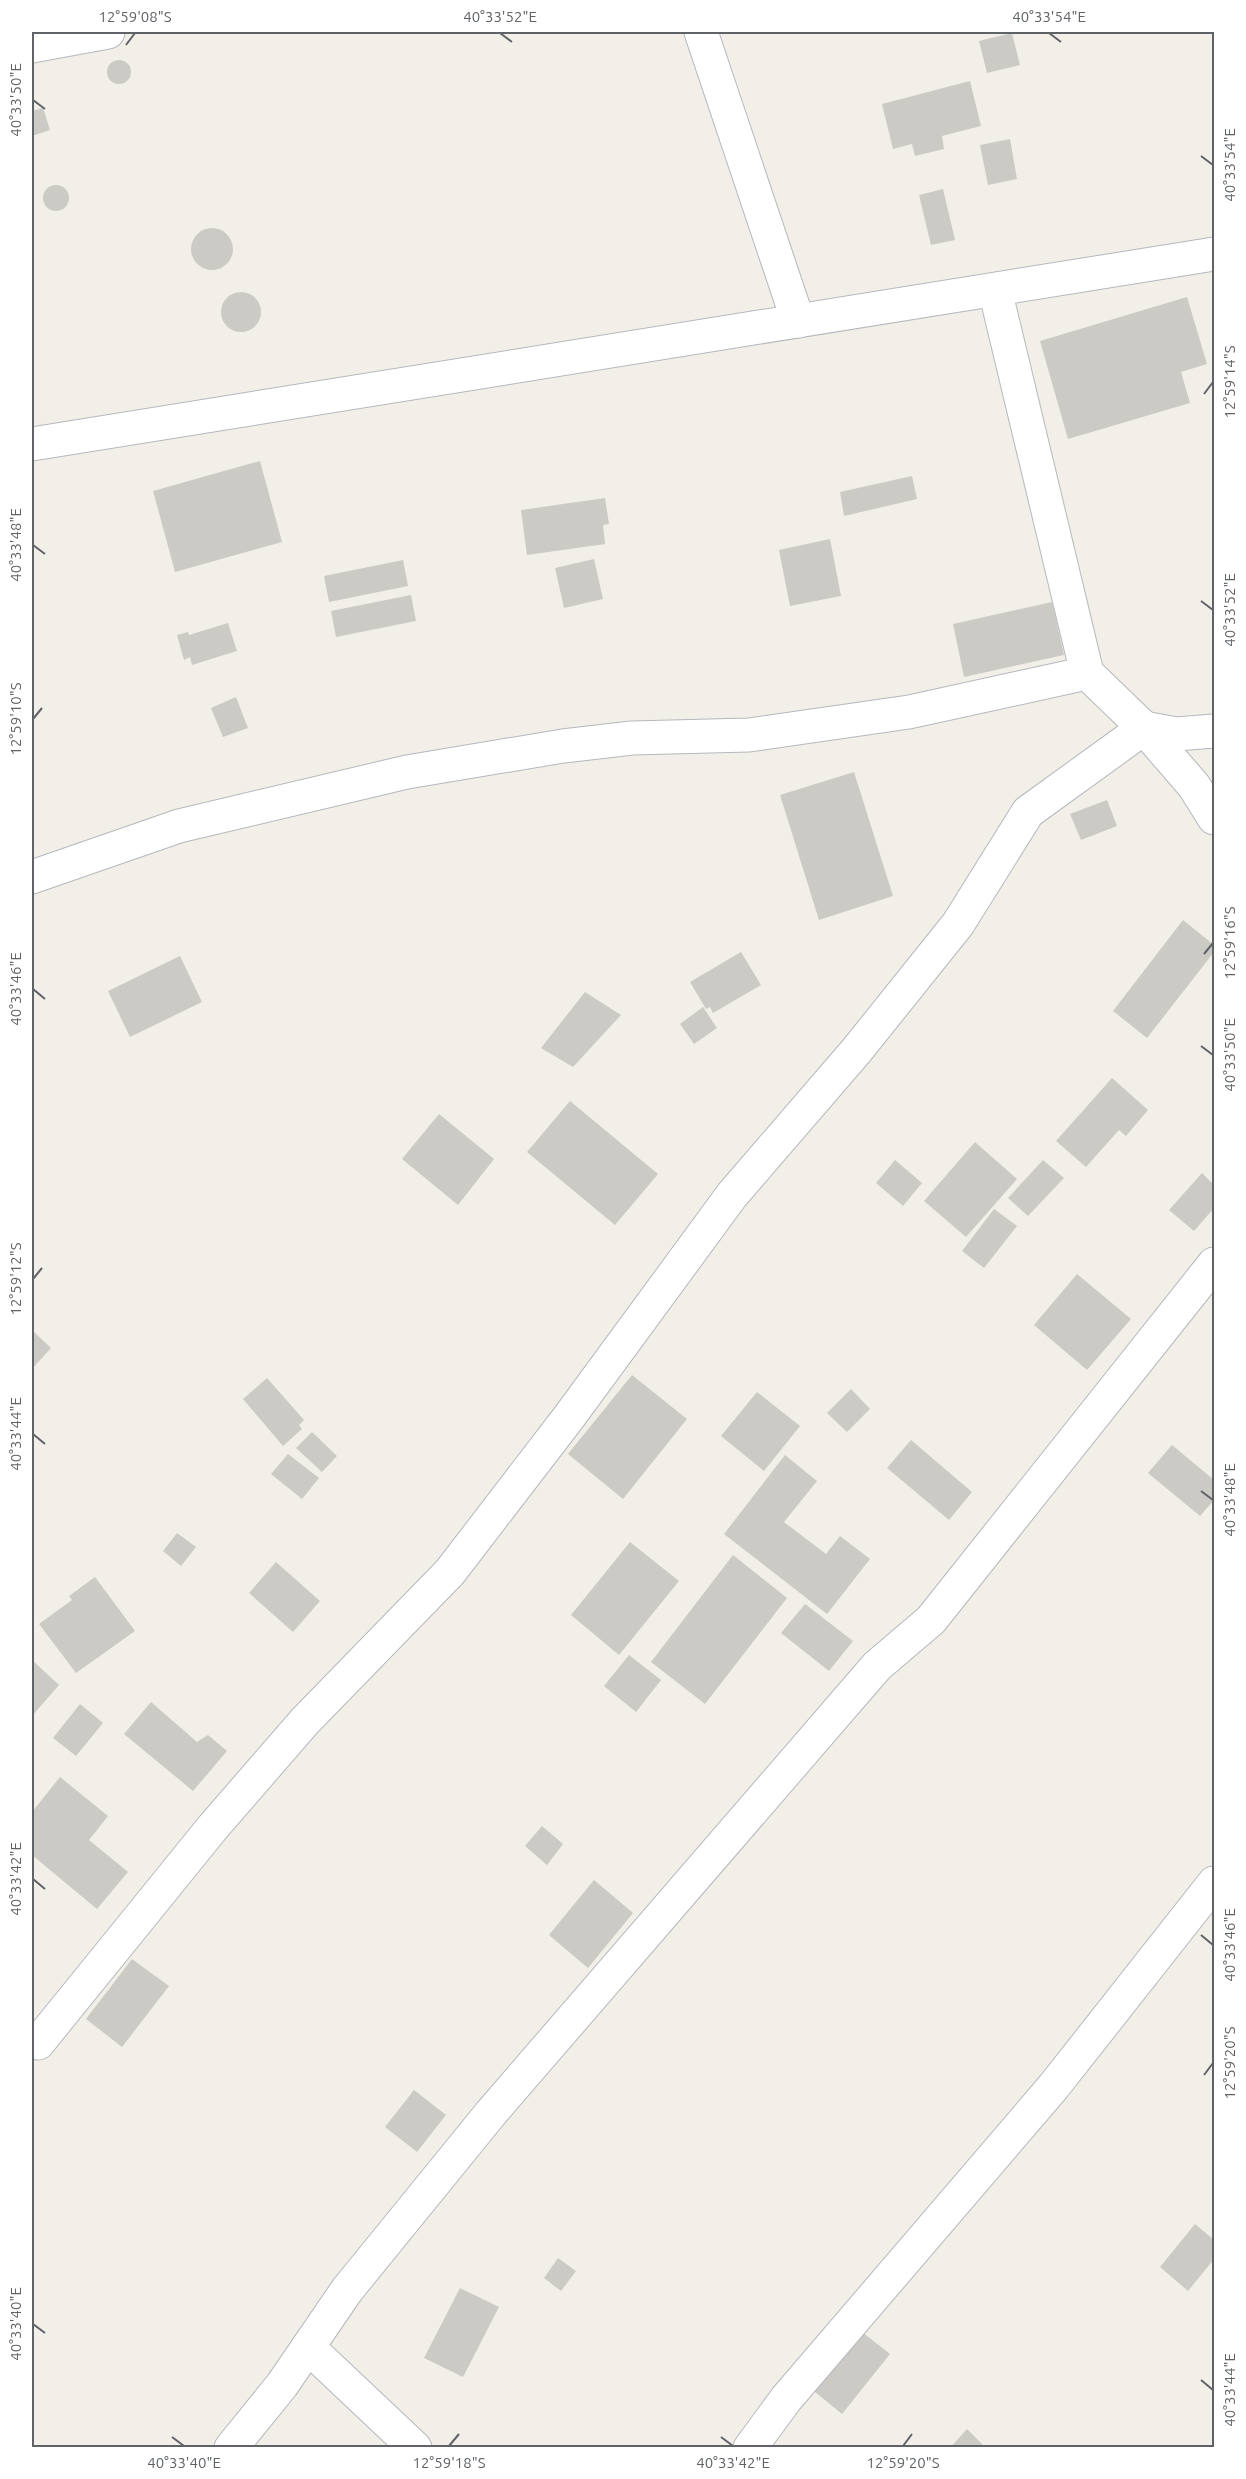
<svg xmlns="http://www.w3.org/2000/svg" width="1246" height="2479" font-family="Ubuntu,sans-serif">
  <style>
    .building { fill: #cccac5 }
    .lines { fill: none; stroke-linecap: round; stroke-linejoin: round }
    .minor-casing { stroke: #b5b8bc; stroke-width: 35 }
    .minor { stroke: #fff; stroke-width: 33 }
    .ticks { fill: none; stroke: #5f6368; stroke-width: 2 }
    .neatline { fill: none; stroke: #5f6368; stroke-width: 2 }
    .ticks-label { font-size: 15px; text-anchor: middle; fill: #5f6368 }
  </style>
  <rect width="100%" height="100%" fill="#f1efe8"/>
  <!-- building -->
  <g class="building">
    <path d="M1012 33 1020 65 987 73 979 41Z"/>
    <circle cx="119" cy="72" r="12"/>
    <path d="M970 81 981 126 942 136 944 149 915 156 912 144 893 149 882 104Z"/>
    <path d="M43 108 50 130 32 136V111Z"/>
    <path d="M1010 139 1017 179 988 185 980 145Z"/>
    <circle cx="56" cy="198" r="13"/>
    <path d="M943 189 955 240 931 245 919 195Z"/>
    <circle cx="212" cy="249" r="21"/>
    <circle cx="241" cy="312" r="20"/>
    <path d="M1187 297 1207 364 1181 372 1190 403 1068 439 1040 341Z"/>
    <path d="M260 461 282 542 175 572 153 491Z"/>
    <path d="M912 476 917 499 844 516 840 492Z"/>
    <path d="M605 498 609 524 603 525 605 544 527 555 521 510Z"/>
    <path d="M830 539 841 596 790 606 779 550Z"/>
    <path d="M594 559 603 599 564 608 555 568Z"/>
    <path d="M403 560 408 586 329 602 324 576Z"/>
    <path d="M411 595 416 621 336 637 331 611Z"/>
    <path d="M1052 602 1064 655 964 677 953 624Z"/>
    <path d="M228 623 237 651 192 665 190 657 184 660 177 635 188 632 189 635Z"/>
    <path d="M236 697 248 728 223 737 211 708Z"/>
    <path d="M854 772 893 896 819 920 780 795Z"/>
    <path d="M1107 800 1117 826 1081 840 1070 814Z"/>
    <path d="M1183 920 1214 945V952L1147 1038 1113 1011Z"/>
    <path d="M741 952 761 985 713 1013 710 1007 706 1009 690 982Z"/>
    <path d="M180 956 202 1002 130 1037 108 991Z"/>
    <path d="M585 992 621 1015 573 1067 541 1048Z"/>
    <path d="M703 1007 717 1028 694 1044 680 1024Z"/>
    <path d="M1112 1078 1148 1110 1126 1136 1119 1130 1086 1167 1056 1141Z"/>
    <path d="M570 1101 658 1174 615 1225 527 1152Z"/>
    <path d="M439 1114 494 1159 458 1205 402 1159Z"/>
    <path d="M975 1142 1017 1179 966 1237 924 1201Z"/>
    <path d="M895 1160 922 1183 903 1206 876 1183Z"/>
    <path d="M1043 1160 1064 1178 1028 1216 1008 1198Z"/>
    <path d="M1202 1173 1214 1185V1208L1194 1231 1169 1210Z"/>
    <path d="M994 1209 1017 1226 984 1268 962 1251Z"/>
    <path d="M1077 1274 1131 1319 1087 1370 1034 1325Z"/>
    <path d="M32 1330 51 1348 32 1369Z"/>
    <path d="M632 1375 687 1419 623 1499 568 1454Z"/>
    <path d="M267 1378 304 1420 299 1425 302 1429 283 1446 243 1399Z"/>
    <path d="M851 1389 870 1409 847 1432 827 1413Z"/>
    <path d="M757 1392 800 1426 764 1471 721 1436Z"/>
    <path d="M312 1432 337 1456 322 1472 296 1448Z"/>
    <path d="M911 1440 972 1492 949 1520 887 1468Z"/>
    <path d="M1172 1445 1214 1480V1500L1200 1516 1148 1473Z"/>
    <path d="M288 1454 319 1478 302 1499 271 1474Z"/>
    <path d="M785 1455 817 1481 784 1522 826 1554 840 1536 870 1559 827 1614 724 1534Z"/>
    <path d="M177 1533 196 1547 181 1566 163 1551Z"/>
    <path d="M630 1542 679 1581 619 1655 571 1615Z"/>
    <path d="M733 1555 787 1598 705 1704 651 1662Z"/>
    <path d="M276 1562 320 1601 293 1632 249 1593Z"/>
    <path d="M95 1577 135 1631 76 1673 39 1624 72 1600 69 1596Z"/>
    <path d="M805 1604 853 1641 829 1671 781 1633Z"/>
    <path d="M629 1655 661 1680 636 1712 604 1686Z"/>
    <path d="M32 1660 59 1685 32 1716Z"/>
    <path d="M151 1702 197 1742 208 1735 227 1751 193 1791 124 1734Z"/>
    <path d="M80 1704 103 1723 76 1756 53 1738Z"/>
    <path d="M60 1777 108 1816 89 1840 128 1872 97 1909 32 1855V1812Z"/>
    <path d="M542 1826 563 1844 547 1865 525 1846Z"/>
    <path d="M594 1880 633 1913 588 1968 549 1935Z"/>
    <path d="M132 1959 169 1986 122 2047 86 2019Z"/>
    <path d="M414 2090 446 2115 417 2152 385 2127Z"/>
    <path d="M1195 2224 1214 2240V2259L1188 2291 1160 2267Z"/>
    <path d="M558 2258 576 2271 561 2291 544 2278Z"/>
    <path d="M460 2288 499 2307 463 2377 424 2358Z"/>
    <path d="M862 2332 890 2354 842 2414 814 2391Z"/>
    <path d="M967 2429 986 2448H950Z"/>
  </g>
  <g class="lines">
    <!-- minor casing -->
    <g class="minor-casing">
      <g id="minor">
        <path d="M701 32 798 321"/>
        <path d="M32 46 108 32"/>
        <path d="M995 290 1087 673 1144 728 1194 786 1214 818"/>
        <path d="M32 444 1214 254"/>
        <path d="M32 877 179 826 407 772 563 746 632 738 749 735 909 712 1087 673"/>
        <path d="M32 2040 38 2043 213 1827 305 1721 450 1572 569 1417 732 1195 857 1050 958 924 1028 812 1144 728 1176 734 1214 731"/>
        <path d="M308 2347 415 2448"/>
        <path d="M231 2448 282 2385 347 2290 491 2113 877 1666 931 1620 1214 1264"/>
        <path d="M750 2448 786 2399 1054 2086 1214 1883"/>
      </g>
    </g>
    <!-- minor -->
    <use href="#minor" class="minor"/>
  </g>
  <!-- ticks -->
  <path class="ticks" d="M500 33 512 42M1049 33 1061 42M126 45 135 33M33 100 45 109M1201 156 1213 165M1204 394 1213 382M33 545 45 554M1201 601 1213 610M33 719 42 708M1204 954 1213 943M33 989 45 999M1201 1046 1213 1055M33 1279 42 1268M33 1434 45 1444M1201 1491 1213 1500M33 1879 45 1889M1201 1935 1213 1945M1204 2075 1213 2063M33 2324 45 2333M1201 2380 1213 2390M172 2437 184 2446M721 2437 733 2446M449 2446 459 2434M903 2446 912 2434"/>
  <!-- border -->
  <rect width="1246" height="2479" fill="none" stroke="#ffffff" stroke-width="66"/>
  <rect x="33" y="33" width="1180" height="2413" class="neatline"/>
  <g class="ticks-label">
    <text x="135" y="22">12°59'08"S</text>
    <text x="500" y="22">40°33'52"E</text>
    <text x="1049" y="22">40°33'54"E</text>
    <text transform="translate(16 100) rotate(-90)" y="5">40°33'50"E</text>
    <text transform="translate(1230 165) rotate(-90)" y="5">40°33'54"E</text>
    <text transform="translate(1230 382) rotate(-90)" y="5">12°59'14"S</text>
    <text transform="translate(16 545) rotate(-90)" y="5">40°33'48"E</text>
    <text transform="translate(1230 610) rotate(-90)" y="5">40°33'52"E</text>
    <text transform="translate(16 719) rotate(-90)" y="5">12°59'10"S</text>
    <text transform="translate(1230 943) rotate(-90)" y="5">12°59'16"S</text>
    <text transform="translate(16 989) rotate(-90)" y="5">40°33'46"E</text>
    <text transform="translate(1230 1055) rotate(-90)" y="5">40°33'50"E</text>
    <text transform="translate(16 1279) rotate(-90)" y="5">12°59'12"S</text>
    <text transform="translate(16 1434) rotate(-90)" y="5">40°33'44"E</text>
    <text transform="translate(1230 1500) rotate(-90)" y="5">40°33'48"E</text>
    <text transform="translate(16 1879) rotate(-90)" y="5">40°33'42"E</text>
    <text transform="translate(1230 1945) rotate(-90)" y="5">40°33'46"E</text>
    <text transform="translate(1230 2063) rotate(-90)" y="5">12°59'20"S</text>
    <text transform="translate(16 2324) rotate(-90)" y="5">40°33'40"E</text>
    <text transform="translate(1230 2390) rotate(-90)" y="5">40°33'44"E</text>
    <text x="184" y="2468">40°33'40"E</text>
    <text x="449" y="2468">12°59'18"S</text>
    <text x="733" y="2468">40°33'42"E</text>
    <text x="903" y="2468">12°59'20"S</text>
  </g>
</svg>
